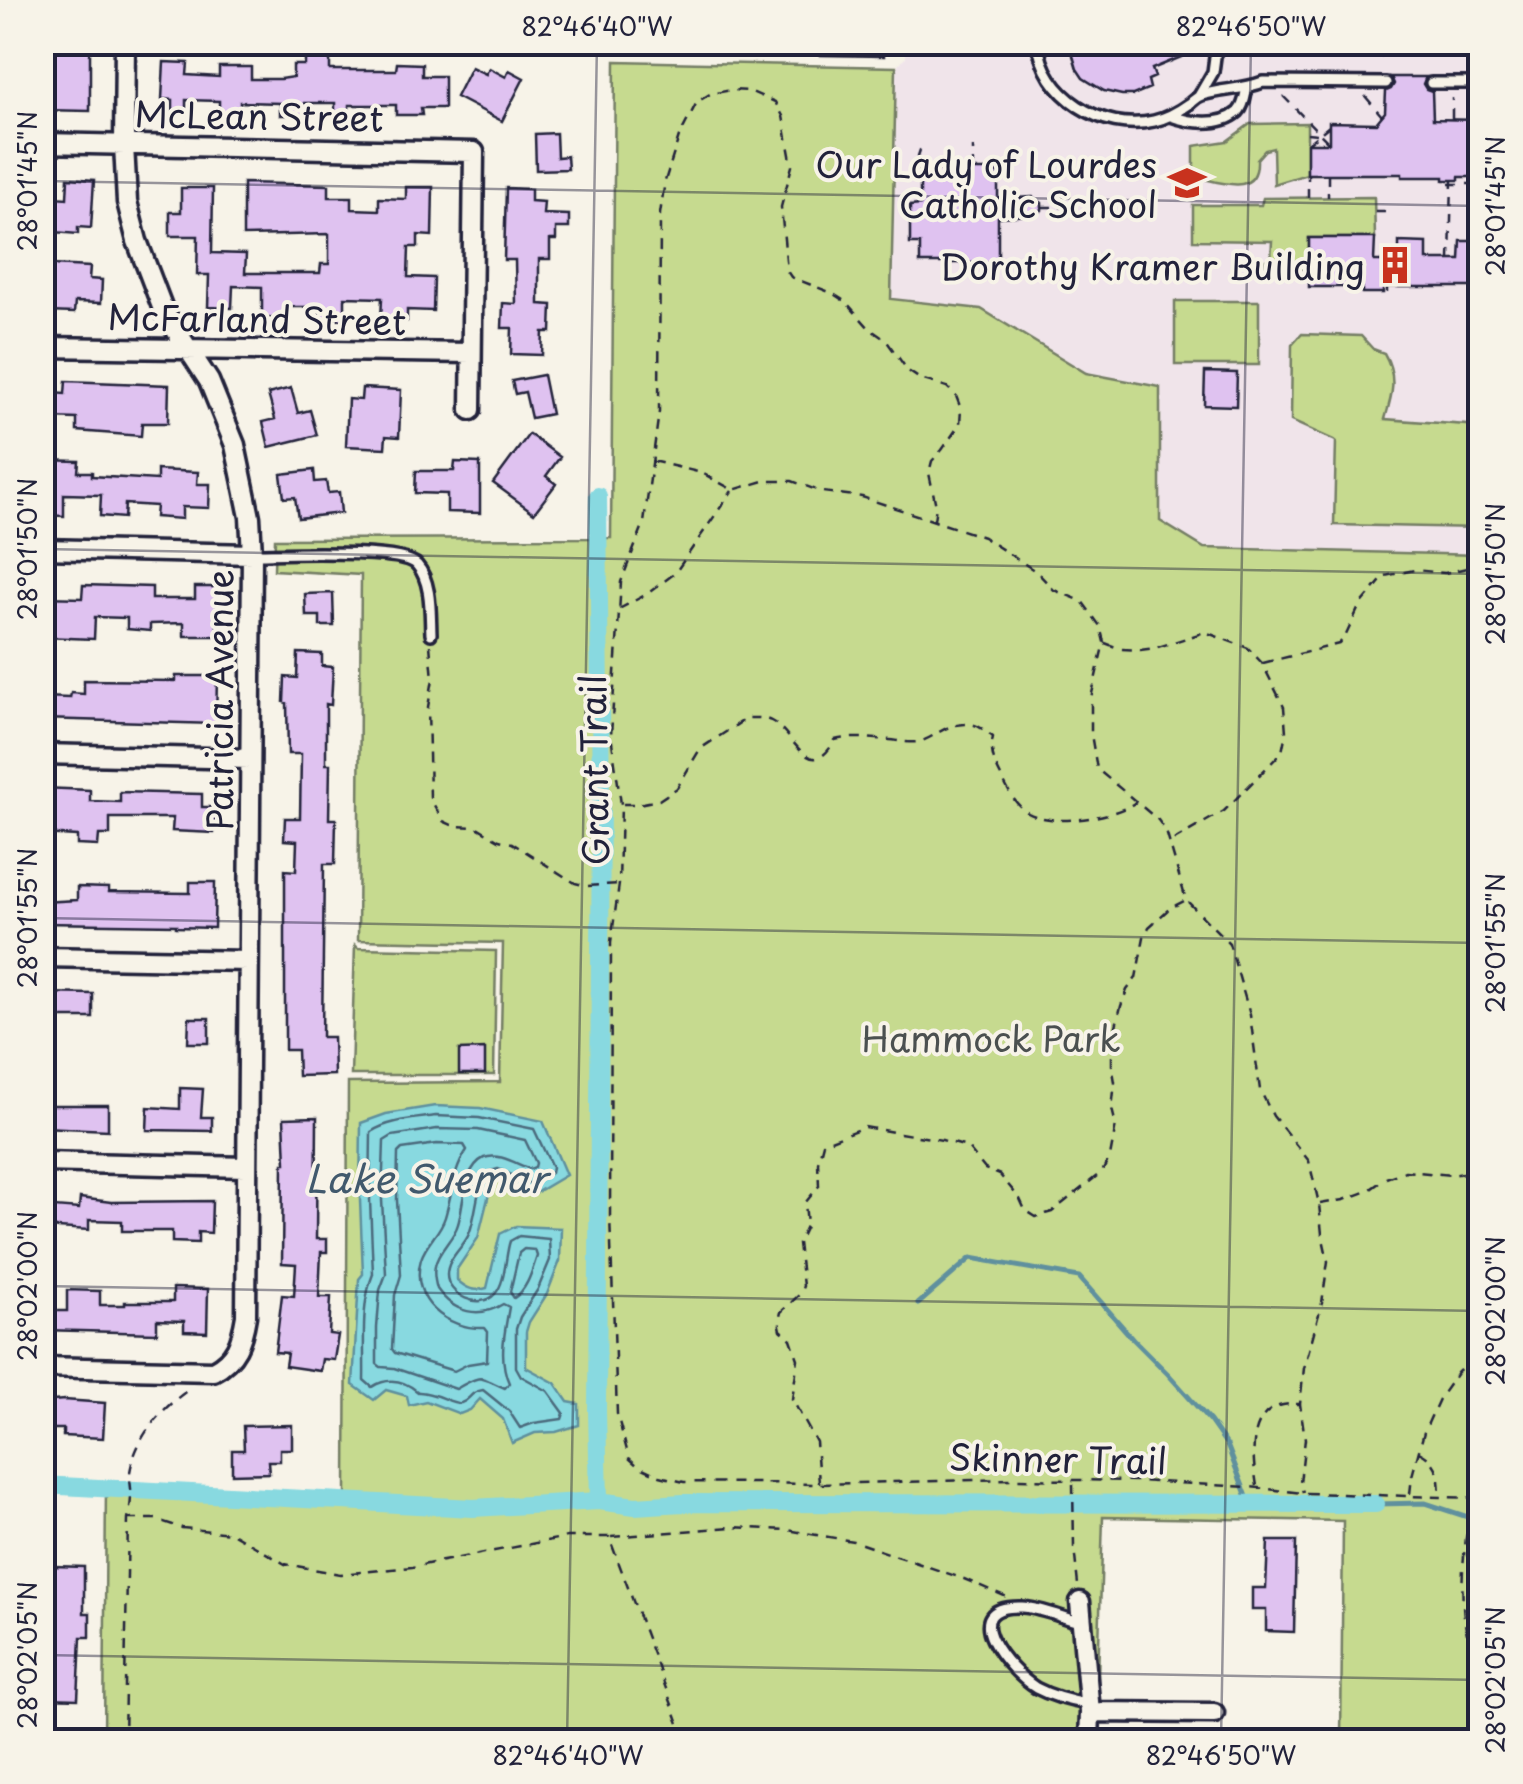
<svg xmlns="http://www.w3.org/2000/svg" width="1523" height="1784" font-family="'Playpen Sans',sans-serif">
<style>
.built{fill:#f0e4ea}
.green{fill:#c6da8f;stroke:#747e65;stroke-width:2.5}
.water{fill:#88d9e0;stroke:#5f909e;stroke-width:2.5}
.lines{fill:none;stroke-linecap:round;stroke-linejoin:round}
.shore{stroke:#4b6b7d;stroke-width:2.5}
.stream{stroke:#5f909e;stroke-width:5}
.canal{stroke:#88d9e0;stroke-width:18}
.building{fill:#dfc2f0;stroke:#22223b;stroke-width:2.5}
.lane-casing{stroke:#22223b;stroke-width:16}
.street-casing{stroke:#22223b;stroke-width:25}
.path{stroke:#22223b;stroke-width:2.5;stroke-dasharray:10 8;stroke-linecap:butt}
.lane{stroke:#f7f3e8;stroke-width:9}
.street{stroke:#f7f3e8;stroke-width:18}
.ticks{fill:none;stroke:#22223b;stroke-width:2.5;stroke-opacity:0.45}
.labels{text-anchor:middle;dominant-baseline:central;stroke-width:8;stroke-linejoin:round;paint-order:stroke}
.street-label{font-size:35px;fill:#22223b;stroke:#f7f3e8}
.poi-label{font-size:35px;fill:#22223b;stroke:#f7f3e8;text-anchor:end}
.park-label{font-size:35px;fill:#4b5050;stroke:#f7f3e8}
.water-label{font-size:38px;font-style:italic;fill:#41596d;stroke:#f7f3e8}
.neatline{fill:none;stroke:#22223b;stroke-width:4}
.ticks-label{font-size:25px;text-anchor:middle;fill:#22223b}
</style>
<rect width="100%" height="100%" fill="#f7f3e8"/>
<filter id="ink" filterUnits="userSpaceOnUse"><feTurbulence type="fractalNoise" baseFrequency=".01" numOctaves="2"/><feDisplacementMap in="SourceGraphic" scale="20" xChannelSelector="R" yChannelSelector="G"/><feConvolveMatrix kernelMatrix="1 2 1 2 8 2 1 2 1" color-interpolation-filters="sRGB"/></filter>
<g filter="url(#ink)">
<path class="built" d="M906,43H1480V555L1204,548L1160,521V387L1086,373L981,309L890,299L896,67L906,57Z"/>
<path class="green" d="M615,61L896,67L891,299L981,309L1086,373L1160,387V521L1204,548L1480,555V1741H1341L1343,1521L1103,1517L1096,1741L104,1742L106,1485L346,1495L348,1083L500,1082L503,943L358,940L361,575L274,570L275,539L611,538Z
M1307,123V174L1274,184L1273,148L1265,150L1257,159C1259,200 1216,180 1194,177V146L1227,141L1250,124Z
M1374,197L1375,238H1309V269L1266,268L1265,260L1271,259L1272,241L1193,240V205H1261L1263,198Z
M1175,301H1259V365H1175Z
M1302,334L1361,336L1373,349L1384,353C1398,377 1392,396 1385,419L1480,426V528L1334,525L1336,441L1291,421L1292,345Z
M355,945L358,948L496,951L494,1075H351Z"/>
<path class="water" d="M435,1106L480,1108L543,1121L566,1175L532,1195L493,1178L478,1238L457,1269V1280C467,1289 474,1292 487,1288L500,1234L516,1226L561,1228L560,1261L547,1294L529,1322L526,1332V1367L555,1383L568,1402L579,1404V1425L556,1432L535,1433L512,1443L503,1419L480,1399L470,1410L460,1414L426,1401L409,1405L407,1396L386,1390L374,1400L353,1385L359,1279L363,1274L360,1200L361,1123L386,1114Z"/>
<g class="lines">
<path class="shore" d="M436,1116L479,1118L534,1129L552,1167L551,1173L531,1184L498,1169L485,1173C476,1191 477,1214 469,1234C463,1248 447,1258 447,1275C447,1295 480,1311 495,1294C506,1282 505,1256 510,1241L519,1236L549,1239L550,1260L538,1289L520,1317L516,1329V1367L521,1376L548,1391L564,1413L562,1419L534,1423L520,1428L509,1411L483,1390C469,1392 471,1400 461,1403C453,1405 433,1391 418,1392C404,1380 388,1377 372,1387L364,1380C365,1346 360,1306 373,1274L370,1200L371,1132C388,1120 415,1119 436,1116Z
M437,1129L478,1130L525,1140L536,1163L535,1167L530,1169C516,1164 499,1152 484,1158C463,1168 464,1205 458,1224C454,1239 438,1250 435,1266C433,1274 435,1282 437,1289C454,1313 479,1319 503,1304L509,1307C505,1331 498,1359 509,1383L505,1388C479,1377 483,1373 456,1389L394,1368L381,1367L377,1364V1328L380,1290L386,1274L382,1200L384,1141L392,1136Z
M437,1144L464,1145L467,1150C453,1171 452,1194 445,1217C440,1233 426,1243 421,1259C409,1300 447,1330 485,1328L488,1332L487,1361L468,1364L454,1371L395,1353L392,1349L395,1295L401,1275L397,1200L398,1153L402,1149Z
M524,1249L535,1250L537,1256C532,1271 527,1290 514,1298L510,1292L519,1253Z"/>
<path class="stream" d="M918,1304L971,1258L1079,1277L1133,1339L1168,1374L1210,1421L1227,1445L1249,1502
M1376,1504L1425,1503L1480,1521"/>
<path class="canal" d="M598,496L601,807L597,1411L599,1501
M42,1485L473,1508L599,1501L635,1506L683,1503L1376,1504"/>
</g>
<path class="building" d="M822,42H884V56L821,55Z
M1076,42H1209L1208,46L1152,69L1155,77L1148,80L1150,88L1133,95H1122L1104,91L1083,78L1077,69L1072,52L1079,49Z
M52,50H90V111L42,110V62H52Z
M305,52H330V70H396L397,63L422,64V76H444V108H421L422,115H396V105H349V117H335V103H305V115H280V103L240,102V114H219V101L186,100V113L173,112V100L162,99L164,62L188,63L187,75L219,77V67H251V79H280L293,77V65H305Z
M471,67L486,74L489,68L506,77L509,70L524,78L502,121L456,97Z
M1391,77H1426L1423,84L1426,89L1432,91L1433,119L1480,120V177H1459V180H1444V177H1402V174H1307V143H1329V122L1376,123L1385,112L1386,91L1391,89L1394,84Z
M556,133L557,157L567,156L568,169L536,170L535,134Z
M920,170H998V199L1033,197L1042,203V210L1034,215L998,217V263H920V244H910V206L920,205Z
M68,178L94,180L91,228L78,227V234L42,231V196L67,198Z
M243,183L329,185V197H352V209L379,210V198L406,199V187H433L432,236L418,235V247H409L408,277L434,278L433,311L407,310V321L381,320L382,298L345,297V320L320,319V307H287V319L262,318V287L233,286L232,308L208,307L209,275H197L198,236H170V212H181V188H213L212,253L246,254L245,273H320L321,264H329V234L243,236Z
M506,188L531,189V201L544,202L543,214L569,215V228H556V240H550V259H539V304L552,305L551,332H543L542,355L511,354L512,328H502L503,303L516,304L515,260H504Z
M1309,238H1375L1374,261H1399V242L1427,243V260H1460L1461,241H1480V287H1383V293H1362V287H1309Z
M51,265L90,267L89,279L102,280L101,303L75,302L74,313L48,312Z
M1205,372L1237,373L1236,406L1204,405Z
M543,375L551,414L531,418L525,392L515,394L512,381Z
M66,381L169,385L168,423H142L141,436L77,431V419L52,418L53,393L65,394Z
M291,388L298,413L310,410L317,435L269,447L263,422L275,419L268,394Z
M362,388L401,390L399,437L386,436L385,448L346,446L348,399L361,400Z
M529,434L560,457L546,476L556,484L534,513L493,483Z
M42,460L79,461L78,472H92V476L157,480V470L198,472L197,484H210L209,508L182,507V519L155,517L156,506L125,504L124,518L100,516L101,495L64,494V516L42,515Z
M455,462L480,463V513L447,512V494L415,493L416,471H454Z
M314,470L315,482L326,481L328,493L339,492L341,513L298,518L295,497L284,498L281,474Z
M83,585L152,587V599H195V587H217V636H184V623L150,624V631L127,629V618L95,617L94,639L42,637L43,597L82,598Z
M333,593L334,626H320V616H306L305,594Z
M298,653L322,654V666L333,667L331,705L326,704V764H330L329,819H336L335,864H324L322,1037H333L334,1075L298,1076L297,1050H285V870L296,871L297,841L284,840L285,818H300L301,754H288L287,703L284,702L285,677L297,678Z
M176,676H217L216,724L42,719V697L70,698L71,693L84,694V680L176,681Z
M42,788L90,790V801L120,802V792L202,794V807H216L214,833L172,831L173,818H110V835H99L98,846L77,845V836L42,834Z
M190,882H215L214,928L176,927V925L42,923V902L77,900V887L109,888V892L190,893Z
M42,993L93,994V1018H57V1026L42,1025Z
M189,1018H209V1043H188Z
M485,1049V1074H459V1050Z
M180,1088L203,1089L201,1117H212V1131L147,1130L148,1107L180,1109Z
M42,1105H108V1130L42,1127Z
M317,1117L316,1239H327V1252H321L319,1297H331L329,1334L338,1335L334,1360L322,1359L320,1371L285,1366L287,1353L275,1352L282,1295L294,1296L296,1264L282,1263L283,1163H286L284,1118Z
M80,1198L111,1202L212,1201L211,1233L198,1232V1243L172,1242V1231H122V1221L89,1220V1230L42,1227V1206L79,1209Z
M173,1288L208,1289L207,1332L184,1331V1321L157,1320V1333L42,1330V1311H67V1290L100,1291V1305H125V1302H173Z
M64,1400L105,1403L103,1438L63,1436V1429H42V1402Z
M292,1425V1449H280V1461H268L269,1473L232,1474V1450H244L243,1426Z
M1268,1541H1296L1294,1632L1266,1631V1610H1252V1588H1266Z
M53,1566L84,1567V1613H90V1637H81L78,1699L45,1698L42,1625H52Z"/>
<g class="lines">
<g class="lane-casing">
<path id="lane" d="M1038,42C1042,96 1103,133 1154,121C1167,118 1178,112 1189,104C1194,100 1196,97 1202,95C1221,89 1243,90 1263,82L1386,83
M1431,83H1480
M1199,96L1213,72L1217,42
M1171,116C1190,123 1221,127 1238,112C1244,106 1245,96 1247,88
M252,554C279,554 402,548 417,565C432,582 430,613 431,634
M1082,1623C1063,1618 1041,1608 1022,1607C952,1605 1009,1671 1036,1688C1053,1697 1070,1701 1088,1704"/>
</g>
<g class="street-casing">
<path id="street" d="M42,143L474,152L471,410
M42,347L471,353
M42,549L252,554
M42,754L250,759
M42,957L248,961
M42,1162L246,1167
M42,1367L213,1371C236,1359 242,1341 246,1316L252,554L250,517L235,445L209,381L164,312L137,241L127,202L124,145L125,42
M1080,1602L1090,1712L1089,1742
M1090,1712L1214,1713"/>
</g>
<path class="path" d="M1380,58V42
M1283,96L1329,143
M1365,96L1382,116
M1452,119V98
M1307,133L1318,134
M1308,143L1329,126
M917,159L920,150L927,146
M973,170V147
M1328,174V197
M1449,184H1480
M1308,198V174
M1042,207H1070
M1375,212H1390
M1450,260L1452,180
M1387,293V269
M652,461L702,473L733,490L764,481H792L822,492L862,497L983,537L1037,572L1054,590L1082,601L1100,626L1104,642L1091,698V734L1097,769L1158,820L1166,831L1186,900L1229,943L1250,1015L1260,1090L1273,1116L1309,1161L1319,1204L1322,1234L1328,1261L1322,1303L1304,1368L1300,1404L1305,1439L1300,1483L1303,1492
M934,520L936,506L929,473L932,461L942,450L960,424L961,409L956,396L947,387L920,379L908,371L886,340L870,329L846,302L832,293L791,277L787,271L781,207L792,166L783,116L775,102L749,91L732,90L710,94L697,102L679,137L665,181L660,214L659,412L644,523L621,582L611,735L621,804L619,884L611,942L610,1215L617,1414L629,1458L638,1466L660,1476L684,1482L819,1484L1013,1479L1138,1481L1250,1487L1303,1493L1480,1498
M619,609L647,594L675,573L732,491
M1105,643L1121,649L1140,650L1155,648L1205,632L1248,648L1262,663L1284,707L1286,732L1282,752L1224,811L1169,843
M430,645L433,679L428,707L430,798L443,821L454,826L477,827L499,840L512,843L575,883L587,886L618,884
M1263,663L1339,644L1346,635L1359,607L1385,576L1415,570L1445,573L1480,565
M623,804H638L659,800L677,788L700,749L747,718C755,718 763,717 771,721C794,732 809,786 835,740C853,736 872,739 890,740C901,741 911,744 922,741C938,735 944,725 965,724C977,723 984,730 993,737C989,754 996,767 1004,782C1010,794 1016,805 1028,813C1054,827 1113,818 1136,802
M1320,1204L1344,1200L1368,1191L1386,1178L1405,1171L1452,1175L1480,1170
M1419,1452C1439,1463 1439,1474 1440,1495
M819,1483L816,1442L792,1399L798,1359L791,1339L781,1330L779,1321L781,1312L800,1294L803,1286L798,1243L807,1224L805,1203L819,1186L818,1162L823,1143L864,1127L942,1140L967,1147L985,1169L1000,1175L1020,1199L1025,1210L1036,1217L1052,1212L1102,1172L1110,1157L1116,1125L1112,1109L1115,1082L1112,1065V1042L1121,1006L1127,990L1136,978L1144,937L1149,927L1170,908L1186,900
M1073,1484L1074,1547L1078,1585
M1257,1486C1251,1450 1247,1401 1299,1404
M1410,1494L1412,1476L1424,1432L1439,1399L1457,1373L1474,1356L1479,1343L1480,1315
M1473,1499C1471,1515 1466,1531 1465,1547C1461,1579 1459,1637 1480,1664
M128,1519H155L182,1528L232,1533L285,1564L340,1574L412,1567L567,1537H609L686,1742
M611,1537L731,1527L787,1530L853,1541L964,1579L1007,1597
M1480,1690L1477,1692L1474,1702L1480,1716
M42,1727L125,1729
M124,1742L128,1519C129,1512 131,1504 131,1496C132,1488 129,1480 130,1472C136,1437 160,1410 188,1390"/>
<use href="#lane" class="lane"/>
<use href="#street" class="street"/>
</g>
</g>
<path class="ticks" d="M42,181L1480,206M42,549L1480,574M42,918L1480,943M42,1286L1480,1311M42,1655L1480,1680M567,1742L597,42M1221,1742L1251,42"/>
<defs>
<g id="school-bare" transform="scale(3)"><path d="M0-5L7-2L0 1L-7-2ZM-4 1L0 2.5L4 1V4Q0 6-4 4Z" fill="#c8321e" stroke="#f7f3e8" stroke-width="2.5" paint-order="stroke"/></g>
<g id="building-bare" transform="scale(3)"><path d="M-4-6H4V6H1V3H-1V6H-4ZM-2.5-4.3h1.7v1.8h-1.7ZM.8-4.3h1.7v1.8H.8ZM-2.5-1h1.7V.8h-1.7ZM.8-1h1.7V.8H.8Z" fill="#c8321e" stroke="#f7f3e8" stroke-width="2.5" paint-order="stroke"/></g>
</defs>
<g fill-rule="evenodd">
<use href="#school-bare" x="1187" y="183"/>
<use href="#building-bare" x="1395" y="265"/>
</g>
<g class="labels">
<g class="street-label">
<text transform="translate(259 115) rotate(1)">McLean Street</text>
<text transform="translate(257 318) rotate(1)">McFarland Street</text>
<text transform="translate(218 700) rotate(-90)">Patricia Avenue</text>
<text transform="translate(593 770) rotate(-91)">Grant Trail</text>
<text transform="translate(1058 1458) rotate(1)">Skinner Trail</text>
</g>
<g class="poi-label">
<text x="1157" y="163">Our Lady of Lourdes<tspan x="1157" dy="40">Catholic School</tspan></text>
<text x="1365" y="265">Dorothy Kramer Building</text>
</g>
<g class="park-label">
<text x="991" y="1037">Hammock Park</text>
</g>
<g class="water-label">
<text x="426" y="1177">Lake Suemar</text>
</g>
</g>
<rect width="1523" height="1784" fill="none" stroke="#f7f3e8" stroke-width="110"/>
<rect x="55" y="55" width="1413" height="1674" class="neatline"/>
<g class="ticks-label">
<text x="597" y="36">82°46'40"W</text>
<text x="1251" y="36">82°46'50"W</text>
<text transform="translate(28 181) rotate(-90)" y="9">28°01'45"N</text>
<text transform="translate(1496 206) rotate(-90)" y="9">28°01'45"N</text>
<text transform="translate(28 549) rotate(-90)" y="9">28°01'50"N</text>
<text transform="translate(1496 574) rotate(-90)" y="9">28°01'50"N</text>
<text transform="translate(28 918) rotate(-90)" y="9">28°01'55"N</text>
<text transform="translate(1496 943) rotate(-90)" y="9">28°01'55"N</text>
<text transform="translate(28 1286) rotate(-90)" y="9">28°02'00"N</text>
<text transform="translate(1496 1311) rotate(-90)" y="9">28°02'00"N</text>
<text transform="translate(28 1655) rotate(-90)" y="9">28°02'05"N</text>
<text transform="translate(1496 1680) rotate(-90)" y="9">28°02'05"N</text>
<text x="568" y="1765">82°46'40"W</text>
<text x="1221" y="1765">82°46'50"W</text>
</g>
</svg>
